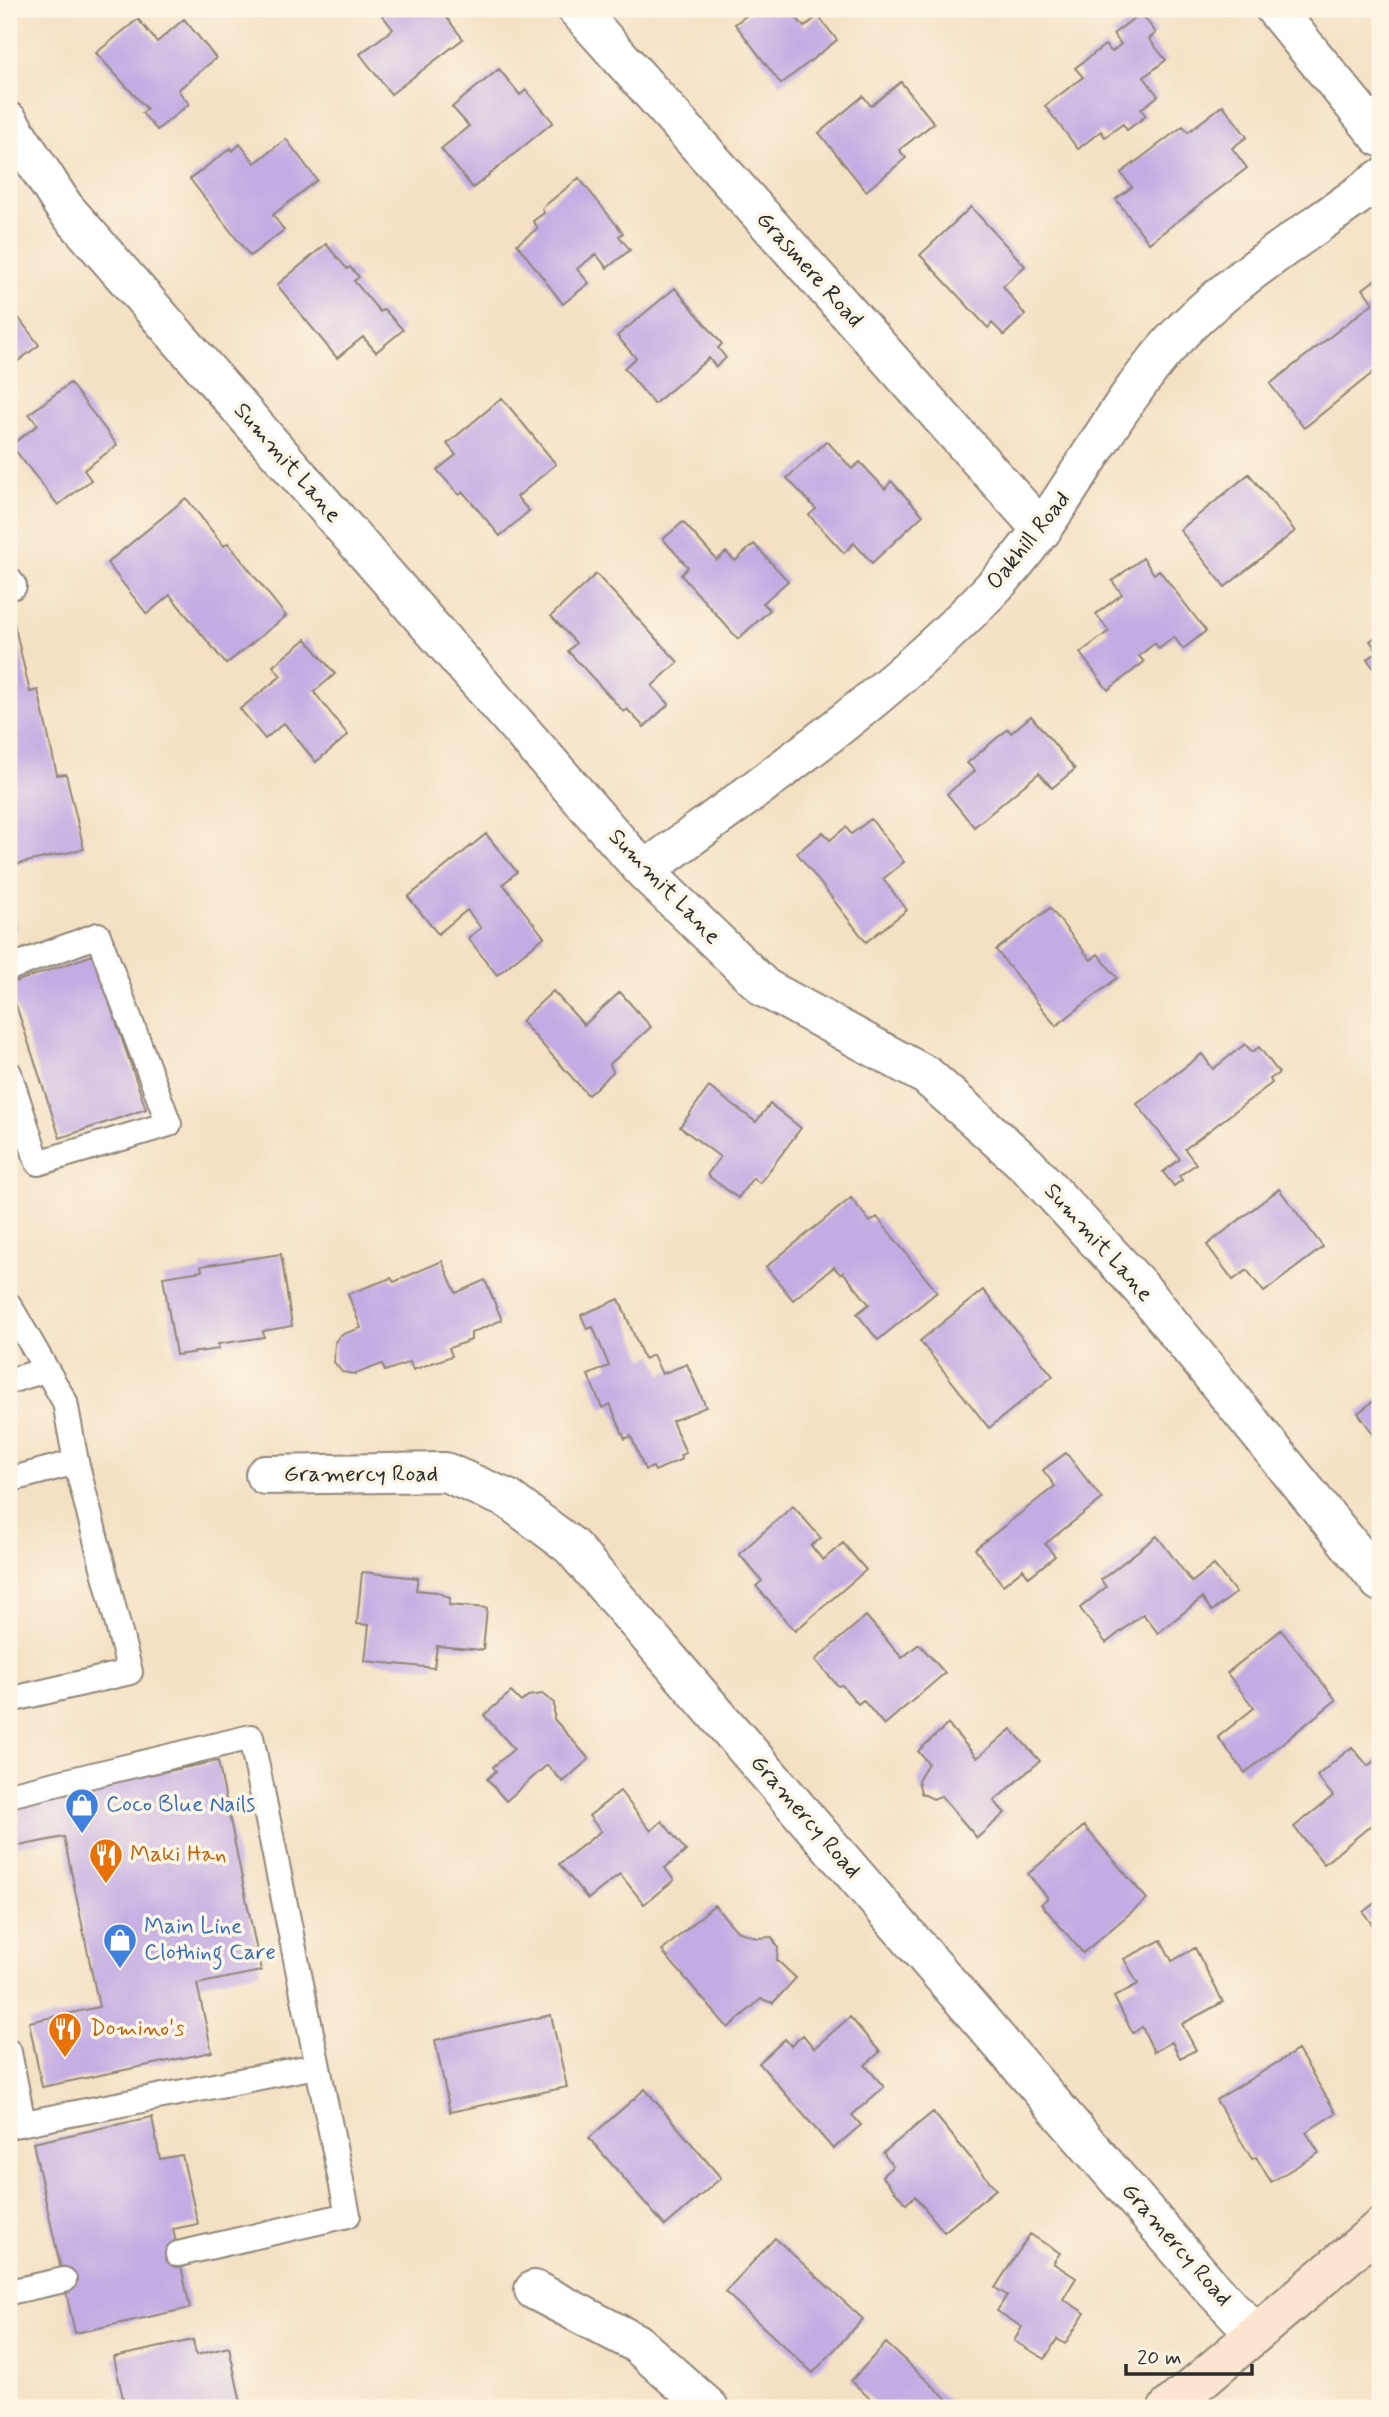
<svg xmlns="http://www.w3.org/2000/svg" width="1389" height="2417" font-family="Mynerve,sans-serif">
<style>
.building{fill:#c3ace3}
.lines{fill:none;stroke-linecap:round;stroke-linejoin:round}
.lane-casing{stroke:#908678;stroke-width:28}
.street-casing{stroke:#908678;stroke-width:42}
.secondary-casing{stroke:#908678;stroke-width:42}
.lane{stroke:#fff;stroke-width:24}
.street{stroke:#fff;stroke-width:38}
.secondary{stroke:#fce5d0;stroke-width:38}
.labels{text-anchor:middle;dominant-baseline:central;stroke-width:7;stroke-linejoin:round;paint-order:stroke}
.street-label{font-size:23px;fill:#2b2b2b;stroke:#fcf5e5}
.shop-label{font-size:23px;fill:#366cbe;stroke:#fcf5e5;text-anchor:start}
.food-label{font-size:23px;fill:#c56008;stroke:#fcf5e5;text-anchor:start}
</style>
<rect width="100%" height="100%" fill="#fcf5e5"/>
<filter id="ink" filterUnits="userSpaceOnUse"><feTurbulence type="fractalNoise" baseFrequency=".0143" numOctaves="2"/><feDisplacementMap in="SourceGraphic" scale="14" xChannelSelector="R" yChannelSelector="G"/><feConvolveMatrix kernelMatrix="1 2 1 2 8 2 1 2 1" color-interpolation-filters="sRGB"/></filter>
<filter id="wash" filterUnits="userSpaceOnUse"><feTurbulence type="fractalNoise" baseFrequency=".00686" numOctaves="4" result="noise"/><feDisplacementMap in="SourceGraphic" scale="28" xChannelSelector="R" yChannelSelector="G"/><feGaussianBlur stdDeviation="1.57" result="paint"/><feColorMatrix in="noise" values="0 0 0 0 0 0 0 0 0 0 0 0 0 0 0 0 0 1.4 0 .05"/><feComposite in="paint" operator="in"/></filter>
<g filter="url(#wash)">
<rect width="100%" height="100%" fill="#f4e1c4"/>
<g id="blocks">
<path class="building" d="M377,9H440L463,39L391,94L360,54L393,29Z
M755,9H789L804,27L818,16L837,40L781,84L735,24Z
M1141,13L1156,33L1149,39L1166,60L1144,77L1158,96L1141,109L1146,116L1127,130L1123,124L1105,137L1101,131L1078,149L1045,106L1083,77L1075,68L1105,45L1112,52L1121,44L1113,34Z
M138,19L157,42L184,19L216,58L178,90L189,104L157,130L142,113L147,109L96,53Z
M499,69L520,95L526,90L553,122L473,188L441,149L469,126L452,107Z
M901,82L934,123L899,150L906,158L866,191L819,133L863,96L871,106Z
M1223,105L1247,137L1232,148L1247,168L1149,243L1116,199L1132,187L1121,173L1183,126L1188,132Z
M286,139L317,180L273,215L284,230L250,256L190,179L231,148L233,151L240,144L255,163Z
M579,178L623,233L619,236L630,250L607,268L596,254L577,269L589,283L563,304L517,244L538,228L533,221L544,213L542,208Z
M971,207L1025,266L1003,286L1025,315L1004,335L992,323L988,328L920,255Z
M326,244L347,269L350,267L359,277L354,281L380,312L384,309L403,330L376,352L363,337L337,358L277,285Z
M1380,276V367L1304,428L1270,384L1373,303L1363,289Z
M675,288L722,344L718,348L726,358L716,367L709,358L654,404L624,368L636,358L617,336Z
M9,305L39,345L9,368Z
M70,383L117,445L84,470L91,480L58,505L11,445L38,425L29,414Z
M502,398L556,464L517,497L529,511L500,536L463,492L459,495L437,470L456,455L447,444Z
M827,441L852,469L860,462L885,489L891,481L923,515L872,563L854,543L844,553L809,515L816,509L787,478Z
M1249,474L1295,531L1225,587L1180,530Z
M186,498L224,546L228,543L286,616L226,664L170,595L147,614L107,563Z
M683,522L717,560L726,552L735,561L754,544L788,581L763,603L770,610L738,639L681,575L688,567L663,539Z
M1143,558L1154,574L1159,570L1206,631L1183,649L1174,637L1159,649L1155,643L1139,656L1144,662L1108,690L1080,653L1109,631L1096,614L1122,594L1112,581Z
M596,574L678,662L652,686L669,704L644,727L627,709L624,712L568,651L576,643L551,616Z
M13,619L30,692L38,690L57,775L66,774L84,849L9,866V620Z
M1380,634V677L1367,659L1378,652L1370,641Z
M306,639L335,674L314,692L348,735L316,762L284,723L265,739L240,709L281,676L273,666Z
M1031,716L1075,769L1052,788L1039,773L974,827L947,794L975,771L967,763L1008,729L1011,733Z
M1380,778V796L1371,785Z
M871,819L904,862L883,879L907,910L866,942L797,853L823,832L830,840L846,827L851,834Z
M486,834L517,872L503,884L544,937L497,975L468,938L481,928L467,910L438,934L408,897Z
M9,898L17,930L9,931Z
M1050,908L1091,960L1098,954L1117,978L1056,1026L996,950Z
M93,955L146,1109L60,1138L9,984Z
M553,991L584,1025L620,992L651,1027L610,1064L613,1072L588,1095L521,1021Z
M1245,1044L1252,1052L1259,1047L1279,1073L1270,1079L1272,1083L1185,1149L1196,1164L1179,1176L1182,1180L1174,1186L1163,1172L1180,1159L1137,1104L1202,1054L1213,1069Z
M709,1087L756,1122L770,1104L801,1128L760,1183L753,1178L738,1198L707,1175L720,1157L680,1127Z
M1279,1189L1323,1247L1264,1292L1247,1270L1233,1280L1207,1245Z
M851,1198L870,1222L877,1217L937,1292L878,1340L857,1314L869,1304L843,1272L840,1274L834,1267L793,1300L766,1267Z
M281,1254L292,1326L263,1331L264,1337L218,1344L219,1349L176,1355L163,1277L202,1271L201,1266Z
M442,1261L456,1293L485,1280L502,1320L471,1333V1340L449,1348L452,1356L413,1370L410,1362L385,1371L382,1364L355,1374L342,1372L334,1362L335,1342L340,1335L361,1328L348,1294L391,1278L394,1282Z
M983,1290L1053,1376L989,1428L920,1341Z
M619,1299L644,1359L653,1355L662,1374L687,1364L706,1407L672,1421L686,1453L680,1455L682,1459L655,1471L653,1467L645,1470L631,1436L625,1439L610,1404L602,1408L588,1375L609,1366L593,1327L587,1329L581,1315Z
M1380,1396V1436L1377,1439L1358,1413Z
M1066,1453L1102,1499L1045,1544L1055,1556L1029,1577L1023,1569L1003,1585L975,1549L1055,1486L1043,1470Z
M793,1506L821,1538L811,1546L823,1560L843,1543L866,1570L795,1631L756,1586L762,1581L739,1554Z
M1157,1536L1192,1582L1214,1565L1236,1593L1212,1611L1202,1598L1158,1633L1143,1614L1106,1643L1080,1608L1106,1587L1101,1580Z
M362,1572L418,1578L416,1590L437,1592L450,1598L449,1605L487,1608L483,1650L437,1646L434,1668L365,1661L369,1625L357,1624Z
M866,1616L902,1658L919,1644L945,1673L884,1725L863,1700L858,1704L842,1685L838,1686L815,1660Z
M1281,1630L1336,1700L1245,1773L1218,1737L1254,1708L1227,1673Z
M511,1692L521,1702L528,1696L542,1694L554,1703V1719L589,1759L563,1782L547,1765L506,1801L487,1779L496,1771L493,1767L514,1749L484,1715Z
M948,1724L977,1758L1011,1729L1040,1761L994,1801L1005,1813L977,1838L941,1796L933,1799L921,1793L918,1780L928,1763L918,1751Z
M1352,1747L1368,1766L1380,1756V1818L1324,1864L1294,1827L1333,1796L1317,1776Z
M218,1761L261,1971L197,1984L212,2052L42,2087L29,2022L99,2007L64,1837L9,1848V1803Z
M620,1791L651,1831L662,1821L686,1851L665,1868L674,1880L644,1904L620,1874L588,1899L559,1864L601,1831L589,1816Z
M1084,1826L1147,1899L1083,1953L1041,1904L1048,1898L1028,1874Z
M1380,1899V1935L1363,1912Z
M714,1905L737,1931L757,1938L772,1937L778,1948L777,1960L796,1978L773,2003L761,1999L728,2028L662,1951Z
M1161,1940L1172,1961L1195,1948L1223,2002L1182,2024L1196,2050L1180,2058L1172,2042L1154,2052L1142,2027L1133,2033L1114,1997L1138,1984L1124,1959Z
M551,2015L567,2087L450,2112L435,2040Z
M850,2017L880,2052L865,2065L884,2087L852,2115L861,2125L833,2149L759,2063L785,2039L791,2046L803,2035L814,2048Z
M1298,2050L1336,2113L1306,2132L1319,2153L1271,2182L1256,2157L1252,2159L1216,2100Z
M645,2089L721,2178L665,2226L589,2138Z
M933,2112L996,2189L944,2232L915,2196L906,2204L882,2176L893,2166L883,2153Z
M152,2117L160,2159L182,2155L198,2224L173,2229L190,2308L75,2333L33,2143Z
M1030,2234L1060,2253L1053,2263L1076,2278L1063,2299L1085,2313L1065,2344L1057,2339L1045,2359L1014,2341L1022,2327L997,2311L1007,2295L995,2288Z
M775,2238L863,2319L813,2373L725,2292Z
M193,2340L196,2355L229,2347L242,2408H125L114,2357Z
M886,2343L957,2408H880L851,2381Z"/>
</g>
</g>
<g filter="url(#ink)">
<use href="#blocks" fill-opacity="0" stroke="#908678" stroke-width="2"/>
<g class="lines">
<g class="lane-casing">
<path id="lane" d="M9,579L14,586
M9,968L98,935L169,1124L38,1163L9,1073
M9,1305L65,1402L76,1462L130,1672L9,1700
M9,1381L46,1370
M9,1480L76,1462
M9,1795L251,1737L348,2215L178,2254
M9,2052L23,2123
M9,2126L316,2066
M9,2292L64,2280"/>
</g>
<g class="street-casing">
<path id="street" d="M577,9L1042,530
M1275,9L1380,137
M9,122L64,207L644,871L765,988L927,1076L1027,1165L1141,1288L1380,1582
M644,871C769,779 897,692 1003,577C1069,504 1108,413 1172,342C1228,280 1313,230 1380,179
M265,1475L445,1472L508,1499L571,1546L1211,2287L1255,2333
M534,2290L636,2343L709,2408"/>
</g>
<g class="secondary-casing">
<path id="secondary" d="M1168,2408L1380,2228"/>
</g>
<use href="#lane" class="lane"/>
<use href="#street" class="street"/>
<use href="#secondary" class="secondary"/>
</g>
</g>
<defs>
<g id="shop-pin" transform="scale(1.75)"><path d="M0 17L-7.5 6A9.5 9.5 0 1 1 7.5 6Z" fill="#3f7fe0" stroke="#fcf5e5"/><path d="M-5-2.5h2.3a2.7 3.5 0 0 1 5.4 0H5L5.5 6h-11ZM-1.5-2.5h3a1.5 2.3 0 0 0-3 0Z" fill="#fff"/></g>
<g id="restaurant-pin" transform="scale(1.75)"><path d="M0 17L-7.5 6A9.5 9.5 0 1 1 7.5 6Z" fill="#e8710a" stroke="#fcf5e5"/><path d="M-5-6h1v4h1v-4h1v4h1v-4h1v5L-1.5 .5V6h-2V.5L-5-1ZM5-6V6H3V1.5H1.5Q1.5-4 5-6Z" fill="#fff"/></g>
</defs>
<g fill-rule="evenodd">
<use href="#shop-pin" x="82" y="1805"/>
<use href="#restaurant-pin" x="106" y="1855"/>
<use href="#shop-pin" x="120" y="1940"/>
<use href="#restaurant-pin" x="65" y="2029"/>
</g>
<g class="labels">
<g class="street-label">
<text transform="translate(809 270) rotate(48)">Grasmere Road</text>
<text transform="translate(287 463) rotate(49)">Summit Lane</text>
<text transform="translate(1029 541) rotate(-51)">Oakhill Road</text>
<text transform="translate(664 887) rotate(46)">Summit Lane</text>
<text transform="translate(1098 1243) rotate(48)">Summit Lane</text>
<text x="361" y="1475">Gramercy Road</text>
<text transform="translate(805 1817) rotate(49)">Gramercy Road</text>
<text transform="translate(1176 2245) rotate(49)">Gramercy Road</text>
</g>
<g class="shop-label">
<text x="106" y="1805">Coco Blue Nails</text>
<text x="144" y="1927">Main Line<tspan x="144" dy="26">Clothing Care</tspan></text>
</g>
<g class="food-label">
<text x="130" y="1855">Maki Han</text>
<text x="90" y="2029">Domino's</text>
</g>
</g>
<rect width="1389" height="2417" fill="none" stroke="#fcf5e5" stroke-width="35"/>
<path d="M1126 2364v10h126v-10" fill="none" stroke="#2b2b2b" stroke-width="3.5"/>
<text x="1137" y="2364" font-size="21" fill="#2b2b2b" stroke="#fcf5e5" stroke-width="5" paint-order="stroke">20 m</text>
</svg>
